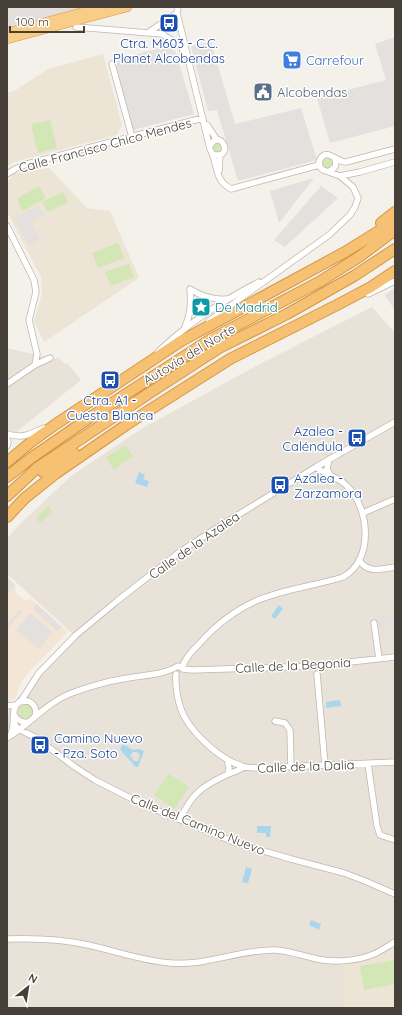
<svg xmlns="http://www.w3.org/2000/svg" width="402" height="1015" font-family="Quicksand,sans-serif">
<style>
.residential{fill:#e8e2d8}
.commercial{fill:#f4e6d6}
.industrial{fill:#e4dfdb}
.education{fill:#ece4d5}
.green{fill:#d3e6b5}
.parking{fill:#e3e0de}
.water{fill:#aad6ed;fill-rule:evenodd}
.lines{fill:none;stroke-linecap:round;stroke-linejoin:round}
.minor-casing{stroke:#bfb7ad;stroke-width:7}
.trunk-casing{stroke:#d59543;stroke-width:10}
.motorway-casing{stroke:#d59543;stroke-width:12}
.minor{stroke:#fff;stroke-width:5.5}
.trunk{stroke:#f8cd88;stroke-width:9}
.motorway{stroke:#f6c173;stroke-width:10}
.labels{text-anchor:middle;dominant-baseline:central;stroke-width:3;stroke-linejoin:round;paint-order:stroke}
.transit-label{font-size:13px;fill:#164399;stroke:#fff}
.shop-label{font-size:13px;fill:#366cbe;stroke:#fff;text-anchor:start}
.service-label{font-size:13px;fill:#4e5e75;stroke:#fff;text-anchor:start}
.street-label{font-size:13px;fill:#474038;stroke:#fff}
.culture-label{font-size:13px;fill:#0d838f;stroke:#fff;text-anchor:start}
</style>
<rect width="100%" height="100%" fill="#f4f0ea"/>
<path class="residential" d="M372,307L395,333V1008H7V714L13,703L74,635L7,574V538L20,524L71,476L143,428L256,366Z
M7,348L46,357L49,356L56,359L58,357L65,364L67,363L81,380L15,433L7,430Z"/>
<path class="commercial" d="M7,577L15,585L16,593L24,600L31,599L68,632L28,673L22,681L16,697L9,702H7Z"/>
<path class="industrial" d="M7,7H104L7,33Z"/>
<path class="education" d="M103,54L122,125L117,135L14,162L7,167V93L16,90L48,69Z
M49,168L87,208L110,211L139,278L44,342L34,322L42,293L41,277L7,212V183L13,174Z
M395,947V1008H344V965L369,959L384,954Z"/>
<path class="green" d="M50,120L57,148L38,153L31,124Z
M212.5 148a4.5 4.5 0 1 1 9 0a4.5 4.5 0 1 1-9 0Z
M322.5 163a5.5 5.5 0 1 1 11 0a5.5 5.5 0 1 1-11 0Z
M39,186L46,198L23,211L17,199Z
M63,192L68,202L48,212L42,202Z
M118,243L124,258L98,268L92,253Z
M129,264L134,277L111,286L105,272Z
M125,445L133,456L114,470L106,458Z
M48,506L53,512L40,523L36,518Z
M19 711a7 7 0 1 1 14 0a7 7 0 1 1-14 0Z
M169,774L189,787L174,809L154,795Z
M395,960V984L364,990L360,966Z"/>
<path class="parking" d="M395,37V126L330,143L317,98L386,80L375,44Z
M211,42L235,124L301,108L317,160L238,181L217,110L208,111L191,46Z
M169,46L176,53L194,114L133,130L116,67L118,59Z
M314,178L279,223L270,191Z
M321,186L338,198L285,247L274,240Z
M38,205L44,215L31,222L40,240L29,246L15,219Z
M395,288V311L385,295Z
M7,577L15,585L8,593L7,592Z
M37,604L62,627L57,631L33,609Z
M19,610L22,612L7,629V624Z
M30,613L53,632L39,649L16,630Z
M395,615V624L377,627L375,617Z"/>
<path class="water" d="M139,472L145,475L143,479L149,481L147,487L135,483Z
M279,605L283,609L275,619L271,616Z
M340,700L341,706L326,708V702Z
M123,744L133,750L139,749L144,751L138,767L134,766C131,759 124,756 120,749ZM133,752H137L140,755L138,761H134L132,759L133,756L131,758L130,756Z
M257,826H271L270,837H266V833H257Z
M246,867L252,869L248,883L242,882Z
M311,920L321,924L319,930L309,925Z"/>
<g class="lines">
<g class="minor-casing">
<path id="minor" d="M178,7L177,13L210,149C219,165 213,179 231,189L319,165
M76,27L162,34L181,46L184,53
M149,32L177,13
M112,64L132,137
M207,125L217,140
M210,146C221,126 235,161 213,154
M219,171L220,155
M329,171C335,169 337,165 335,159
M7,174L15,169L27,164L203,118
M340,176L360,172L395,162
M7,226L34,280L36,292L29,320L37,354L35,365L7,384
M368,294L395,281
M209,321L329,235L350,215L355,207L358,198L353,187L340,176L323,170L320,167L319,162C325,145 336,162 346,162L395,149
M185,327C191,314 191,302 190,289C201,296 212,300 226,299
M158,352C188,323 222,301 259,282
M35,365L50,358
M7,434C24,439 29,434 44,428
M7,439L8,442L7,446
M329,459L327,469L331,476
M363,513L395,499
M359,560C368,574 381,569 395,567
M374,623L379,659
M182,668C185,658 193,650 200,643C215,626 236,610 256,601C283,589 315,586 343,577C374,560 370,509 347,486C339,477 325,475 316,467
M183,669L192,670L314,666L395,657
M176,674C175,687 178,704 184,716C194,735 221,760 242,766C247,768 252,768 258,768L395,762
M317,674L325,765
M21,701L39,673L76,635L117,601L181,551L220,526L316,467L395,422
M7,706L16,705
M14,714C17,721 22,723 29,722
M275,721L285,723L290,730L291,767
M14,723L18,729L35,737L75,767L95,780L142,804L236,843L291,859L344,873L365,881L395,894
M10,736C17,725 9,711 19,702L28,701C35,704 38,711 34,718
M7,738C29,725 47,702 72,693C88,687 105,682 122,679C140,675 162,676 178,666L182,668
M227,759L229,768L228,774
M368,764L377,826L380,835L395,840
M180,819C192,795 199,788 224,776C230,773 238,771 244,767
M7,939C34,938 62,939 88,945C116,951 143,961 171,963C206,966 239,950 273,950C288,950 302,956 317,959C335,963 357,961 374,954C381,951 388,946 395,942"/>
</g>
<g class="trunk-casing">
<path id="trunk" d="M7,33L102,7
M7,39L127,7"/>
</g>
<g class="motorway-casing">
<path id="motorway" d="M381,223L395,212
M7,462L31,442L56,424L181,341L345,252L395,221
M43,472L74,453
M7,477L31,458L89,418L211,339L319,282L359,257L395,230
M7,496L37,468L157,388L219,348L287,314L354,276L395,249
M7,517L25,498L55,474L126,425L230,359L339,304L371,287L395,271"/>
</g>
<use href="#minor" class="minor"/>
<use href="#trunk" class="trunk"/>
<use href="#motorway" class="motorway"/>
</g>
<defs>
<g id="bus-square" transform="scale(1)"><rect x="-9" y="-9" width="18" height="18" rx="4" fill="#1a4fb4" stroke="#fff"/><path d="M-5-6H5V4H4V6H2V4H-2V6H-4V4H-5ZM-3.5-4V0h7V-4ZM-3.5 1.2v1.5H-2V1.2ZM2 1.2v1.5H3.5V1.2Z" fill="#fff"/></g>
<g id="supermarket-square" transform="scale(1)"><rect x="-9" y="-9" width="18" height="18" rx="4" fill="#3f7fe0" stroke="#fff"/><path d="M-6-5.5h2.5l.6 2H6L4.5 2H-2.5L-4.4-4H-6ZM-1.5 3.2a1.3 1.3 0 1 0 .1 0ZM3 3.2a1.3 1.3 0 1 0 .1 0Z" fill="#fff"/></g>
<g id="civic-square" transform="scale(1)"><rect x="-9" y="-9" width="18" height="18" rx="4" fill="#5c6f8a" stroke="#fff"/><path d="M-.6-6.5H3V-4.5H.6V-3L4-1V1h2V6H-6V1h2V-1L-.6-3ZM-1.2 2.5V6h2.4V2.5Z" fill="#fff"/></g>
<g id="sight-square" transform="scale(1)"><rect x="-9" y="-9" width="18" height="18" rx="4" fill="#0f9aa8" stroke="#fff"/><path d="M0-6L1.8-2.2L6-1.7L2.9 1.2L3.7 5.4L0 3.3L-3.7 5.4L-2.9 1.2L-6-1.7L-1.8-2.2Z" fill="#fff"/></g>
</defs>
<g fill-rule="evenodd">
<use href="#bus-square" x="169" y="23"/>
<use href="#supermarket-square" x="292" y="60"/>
<use href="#civic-square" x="263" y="92"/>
<use href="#sight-square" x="201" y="307"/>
<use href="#bus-square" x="110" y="380"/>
<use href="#bus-square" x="357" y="438"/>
<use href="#bus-square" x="280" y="485"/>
<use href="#bus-square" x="40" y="745"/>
</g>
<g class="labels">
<g class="transit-label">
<text x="169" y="43">Ctra. M603 - C.C.<tspan x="169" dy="15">Planet Alcobendas</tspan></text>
<text x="110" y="400">Ctra. A1 -<tspan x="110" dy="15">Cuesta Blanca</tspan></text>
<text x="343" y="431" text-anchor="end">Azalea -<tspan x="343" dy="15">Caléndula</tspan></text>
<text x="294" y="478" text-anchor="start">Azalea -<tspan x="294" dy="15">Zarzamora</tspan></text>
<text x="54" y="738" text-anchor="start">Camino Nuevo<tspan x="54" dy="15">- Pza. Soto</tspan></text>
</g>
<g class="shop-label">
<text x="306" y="60">Carrefour</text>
</g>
<g class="service-label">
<text x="277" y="92">Alcobendas</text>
</g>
<g class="street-label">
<text transform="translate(105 145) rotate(-15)">Calle Francisco Chico Mendes</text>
<text transform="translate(189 354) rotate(-31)">Autovía del Norte</text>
<text transform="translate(194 545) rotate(-35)">Calle de la Azalea</text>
<text transform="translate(293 665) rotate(-3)">Calle de la Begonia</text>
<text transform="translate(306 766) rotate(-2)">Calle de la Dalia</text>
<text transform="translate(198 824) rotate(22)">Calle del Camino Nuevo</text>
</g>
<g class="culture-label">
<text x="215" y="307">De Madrid</text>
</g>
</g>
<rect width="402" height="1015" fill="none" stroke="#474038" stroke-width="16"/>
<g transform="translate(28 987) rotate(30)" stroke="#ffffff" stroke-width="3" paint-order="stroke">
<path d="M0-3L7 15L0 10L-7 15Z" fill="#474038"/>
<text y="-6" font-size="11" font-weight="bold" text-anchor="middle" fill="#474038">N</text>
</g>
<path d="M10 26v6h74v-6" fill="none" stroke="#474038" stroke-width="2"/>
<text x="16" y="26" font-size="12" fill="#474038" stroke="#ffffff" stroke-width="3" paint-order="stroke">100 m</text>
</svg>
